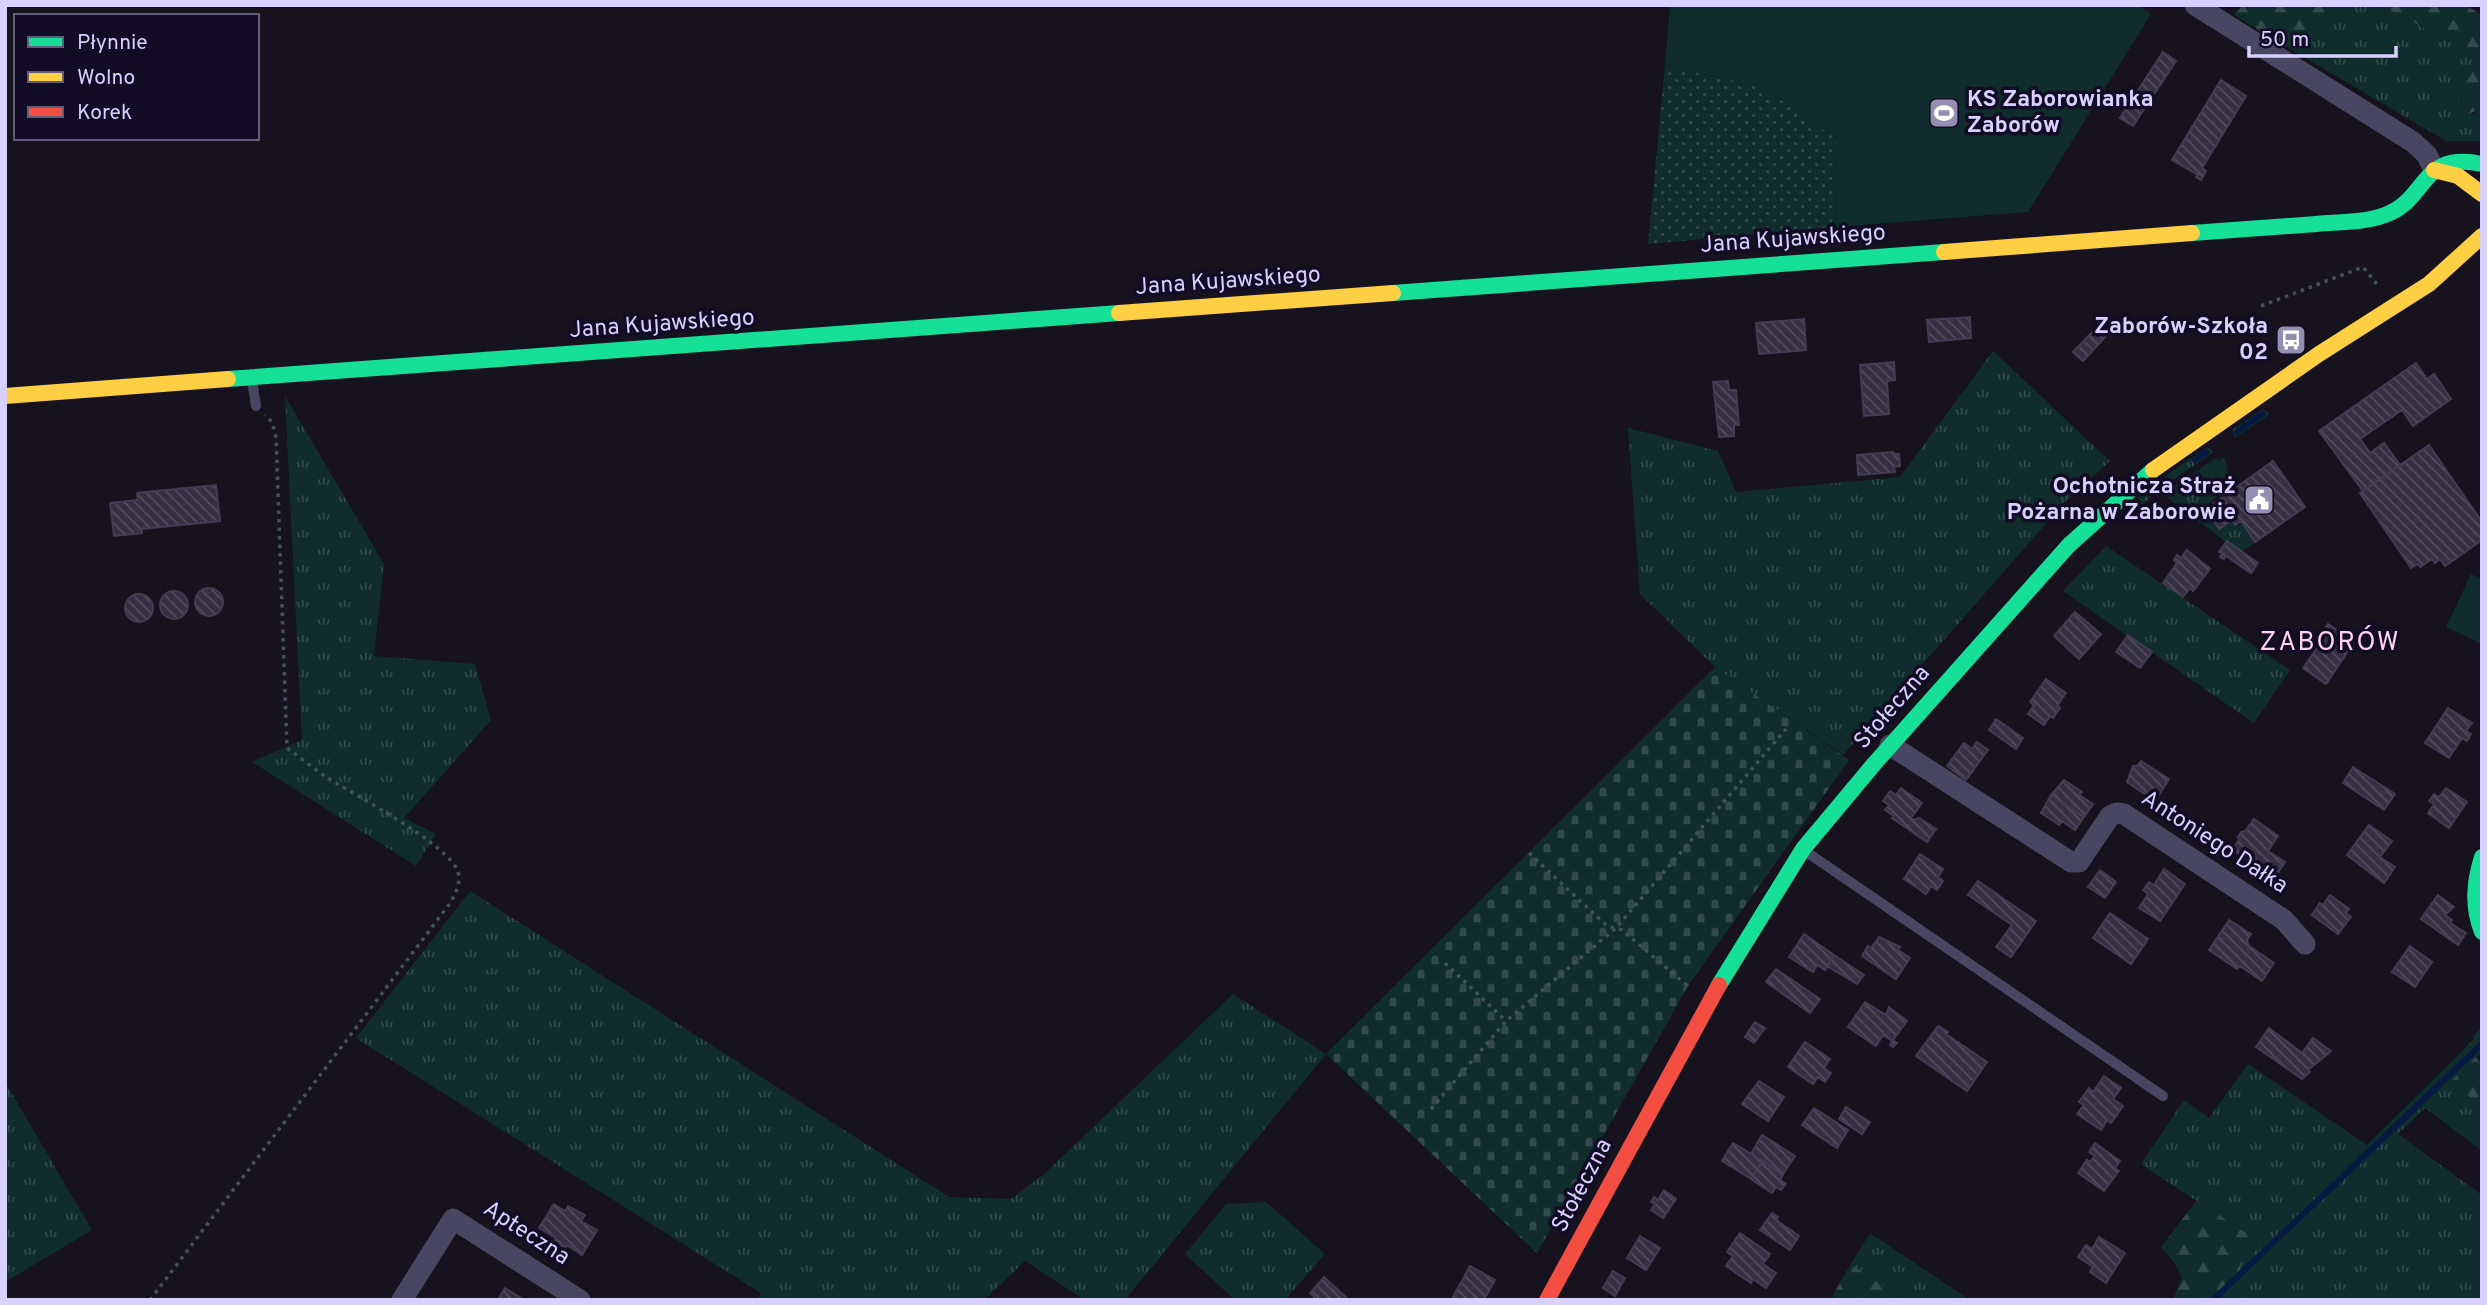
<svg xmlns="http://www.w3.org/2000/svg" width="2487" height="1305" font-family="Overpass,sans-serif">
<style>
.grass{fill:url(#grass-tufts)}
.forest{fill:url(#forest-firs)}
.cemetery{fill:url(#cemetery-stones)}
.park{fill:url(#park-dots)}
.pitch{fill:#102c2d}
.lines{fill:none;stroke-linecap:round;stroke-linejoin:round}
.stream{stroke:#071a42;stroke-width:6}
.building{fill:url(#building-back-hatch);stroke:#423c54;stroke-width:2}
.path{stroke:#435060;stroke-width:3.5;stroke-dasharray:3.5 5;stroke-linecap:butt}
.lane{stroke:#484661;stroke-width:10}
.street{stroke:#484661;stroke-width:21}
.fast{stroke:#16e098;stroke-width:16}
.slow{stroke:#ffcf43;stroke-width:16}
.jam{stroke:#f24e42;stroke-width:16}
.labels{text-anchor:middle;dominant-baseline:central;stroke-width:7;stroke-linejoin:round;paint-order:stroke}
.poi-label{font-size:23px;font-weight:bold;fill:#d8d1ff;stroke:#120d25;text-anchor:end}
.street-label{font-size:23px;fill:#d8d1ff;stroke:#120d25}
.quarter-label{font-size:26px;letter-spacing:2px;fill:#ffd3ee;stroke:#120d25}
</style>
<defs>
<pattern id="grass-tufts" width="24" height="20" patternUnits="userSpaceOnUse" patternTransform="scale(1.75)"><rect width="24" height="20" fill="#102c2d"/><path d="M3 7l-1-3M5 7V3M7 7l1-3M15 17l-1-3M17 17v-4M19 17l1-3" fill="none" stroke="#324a4c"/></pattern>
<pattern id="forest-firs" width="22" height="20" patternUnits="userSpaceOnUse" patternTransform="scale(1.75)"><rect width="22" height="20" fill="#102c2d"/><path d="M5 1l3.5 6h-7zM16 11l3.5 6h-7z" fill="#324a4c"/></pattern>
<pattern id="cemetery-stones" width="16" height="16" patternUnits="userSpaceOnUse" patternTransform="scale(1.75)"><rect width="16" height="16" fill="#102c2d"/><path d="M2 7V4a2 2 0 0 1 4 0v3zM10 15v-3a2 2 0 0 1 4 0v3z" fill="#324a4c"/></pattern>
<pattern id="park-dots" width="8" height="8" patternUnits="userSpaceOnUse" patternTransform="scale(1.75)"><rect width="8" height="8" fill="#102c2d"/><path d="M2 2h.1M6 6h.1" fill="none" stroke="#324a4c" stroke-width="1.8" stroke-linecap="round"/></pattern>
<pattern id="building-back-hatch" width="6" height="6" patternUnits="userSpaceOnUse" patternTransform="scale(1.75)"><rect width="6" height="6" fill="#343042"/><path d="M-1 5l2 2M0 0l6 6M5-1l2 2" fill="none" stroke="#514d5e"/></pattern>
</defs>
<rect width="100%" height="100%" fill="#16131f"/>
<path class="grass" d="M2335,5H2375L2401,15L2444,40L2468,47L2476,57L2454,111L2473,114L2482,108V141H2446L2302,56L2321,20Z
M1993,351L2110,461L2064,503L1843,755L1715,667L1640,594L1628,428L1718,451L1736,492L1900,477Z
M285,396L384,564L374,656L475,664L491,720L404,818L436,834L416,866L252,762L302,740Z
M2263,409L2270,414L2235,438L2232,430Z
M2207,447L2214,452L2158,490L2140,507L2138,500L2139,495Z
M2225,457C2227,470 2230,481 2225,492L2222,489L2218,492L2219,495L2203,508L2218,529L2232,520L2237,527L2242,524L2255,542L2242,552L2226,542L2163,494L2216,458L2218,461Z
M2106,546L2290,670L2254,723L2063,591Z
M470,891L949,1197L1011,1199L1044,1174L1233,994L1326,1054L1125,1300H1085L1025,1261L984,1300H757L761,1293L356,1038Z
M2482,1027V1052L2451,1082L2482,1106V1151L2425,1108L2398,1134L2482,1195V1300H2246L2252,1293L2230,1277L2261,1244L2141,1164L2184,1100L2209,1118L2248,1064L2367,1145L2474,1039L2473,1036Z
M5,1082L92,1230L5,1282Z
M1266,1202L1325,1254L1285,1300H1235L1185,1254L1226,1204Z
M1870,1233L1970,1300H1904L1851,1264Z"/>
<path class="forest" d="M2243,5H2335L2321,20L2302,56L2234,15Z
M2375,5H2465L2482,15V108L2460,118L2453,111L2476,57L2468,47L2444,40L2401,15Z
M2476,1057L2482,1062V1106L2450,1082Z
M2197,1200L2262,1244L2231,1277L2252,1293L2246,1300H2173L2182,1277L2174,1262L2161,1247Z
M1851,1264L1904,1300H1837L1832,1296Z"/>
<path class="cemetery" d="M1715,667L1849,760L1688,986L1537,1253L1326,1054Z"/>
<path class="park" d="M1665,65L1762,87L1837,139L1835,227L1648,244Z"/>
<path class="pitch" d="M1670,5H2138L2151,14L2028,212L1835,227L1837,139L1762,87L1665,65Z
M2471,574L2482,579V644L2446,627Z"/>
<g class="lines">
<path class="stream" d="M2237,432L2262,414
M2195,460L2206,452
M2213,1300L2482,1044"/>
</g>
<path class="building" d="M2163,52L2176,61L2133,126L2120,118Z
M2221,80L2246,96L2202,168L2206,171L2201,180L2196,177L2198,175L2172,160Z
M1970,317L1971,338L1929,342L1927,320Z
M1804,319L1806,350L1759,354L1756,323Z
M2098,326L2107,335L2083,361L2073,352Z
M1894,362L1895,380L1887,381L1889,414L1864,416L1860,365Z
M2416,363L2427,379L2434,374L2451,399L2413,426L2402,410L2360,439L2370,453L2384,443L2400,465L2363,491L2319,431Z
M1728,381L1729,390H1736L1739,425H1734V436L1719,437L1713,382Z
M2429,445L2482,522V540L2445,566L2440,559L2435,563L2432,559L2420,567L2418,564L2411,568L2360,493Z
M1893,452L1894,454H1899L1900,466L1894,467L1895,472L1858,475L1857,455Z
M2273,461L2305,507L2255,542L2241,521L2235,525L2232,520L2219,529L2206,509Z
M216,485L220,521L142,529V533L114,536L110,503L138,500L137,493Z
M2227,541L2258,563L2251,573L2226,556L2224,559L2220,557L2222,553L2219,552Z
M2187,550L2210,569L2193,591L2190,588L2183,597L2163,583L2177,563L2174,560L2177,555L2181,558Z
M195 602a14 14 0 1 1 28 0a14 14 0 1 1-28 0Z
M160 605a14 14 0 1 1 28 0a14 14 0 1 1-28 0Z
M125 608a14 14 0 1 1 28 0a14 14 0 1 1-28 0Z
M2075,612L2101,634L2079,659L2054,636Z
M2328,624L2354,642L2326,684L2303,668L2322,641L2318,638Z
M2128,635L2152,652L2140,668L2116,652Z
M2046,679L2066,693L2057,706L2060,708L2053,718L2050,716L2044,725L2028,714L2034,705L2030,702Z
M2448,708L2472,723L2466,731L2471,734L2467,741L2462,738L2449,758L2425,743Z
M1996,719L2023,738L2016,749L1989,730Z
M1977,742L1988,750L1966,780L1947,766L1964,743L1972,749Z
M2141,761L2169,779L2155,801L2127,782L2133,766H2137Z
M2353,767L2395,794L2384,810L2343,783Z
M2064,780L2082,792L2079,795L2093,804L2084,817L2051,795Z
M1901,788L1922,803L1911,818L1915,820L1919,818L1936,829L1927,842L1892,818L1894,816L1885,810L1889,805L1883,801L1890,791L1896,795Z
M2446,788L2467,802L2449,828L2428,813L2434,804L2429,801L2434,794L2439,797Z
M2051,795L2084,817L2075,830L2062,821L2059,825L2041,813Z
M2254,819L2278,836L2268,851L2285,862L2274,878L2232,850L2239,840L2238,837L2241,832L2245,831Z
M2369,825L2392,841L2380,857L2395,867L2384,883L2347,855Z
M1920,854L1943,869L1938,877L1943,881L1937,890L1931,886L1926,894L1904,879Z
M2164,869L2185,884L2160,921L2139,908L2148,894L2143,890L2149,882L2154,885Z
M2100,870L2116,882L2105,898L2088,887Z
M1978,881L2036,921L2011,957L1996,947L2012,925L1968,895Z
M2330,895L2349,909L2346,913L2351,917L2338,934L2312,915L2320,903L2323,905Z
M2438,895L2454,907L2445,915L2452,920L2450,923L2466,933L2458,945L2421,919Z
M2110,913L2148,939L2131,964L2093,938Z
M2229,920L2251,934L2247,940L2249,946L2274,963L2262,981L2240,966L2237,969L2209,950Z
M1804,934L1834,955L1825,970L1817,965L1813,972L1789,957Z
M1879,937L1900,947L1898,950L1910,958L1896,979L1862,956L1868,946L1871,948Z
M2410,946L2432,962L2415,987L2392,972Z
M1834,955L1864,975L1857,984L1827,966Z
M1776,969L1820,999L1810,1013L1766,982Z
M1865,1002L1886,1015L1889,1007L1907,1021L1893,1040L1897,1043L1893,1047L1890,1045L1892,1041L1883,1035L1876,1046L1848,1027Z
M1755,1022L1765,1028L1754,1043L1745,1037Z
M1938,1026L1948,1032L1946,1034L1987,1062L1967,1091L1916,1056Z
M2269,1028L2302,1053L2313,1038L2331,1051L2308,1070L2310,1072L2302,1079L2256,1047Z
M1805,1042L1830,1059L1824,1068L1831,1073L1825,1082L1818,1077L1813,1084L1788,1067Z
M2104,1076L2121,1088L2113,1099L2123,1106L2111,1123L2107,1120L2101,1130L2077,1114L2084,1105L2079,1102L2089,1088L2093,1092Z
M1759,1081L1784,1097L1768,1121L1742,1104Z
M1846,1107L1870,1122L1862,1134L1839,1119Z
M1814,1108L1848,1130L1837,1148L1802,1125Z
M1762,1135L1795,1156L1783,1174L1751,1154Z
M1733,1143L1763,1161L1751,1179L1722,1161Z
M2095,1143L2120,1161L2115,1168L2119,1171L2104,1191L2078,1173L2087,1160L2090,1162L2095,1156L2089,1152Z
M1763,1161L1783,1175L1780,1180L1786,1184L1781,1190L1776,1187L1772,1193L1751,1179Z
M1664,1190L1676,1199L1663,1218L1651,1210L1655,1204L1651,1202L1654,1197L1658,1200Z
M554,1204L565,1211L568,1206L585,1215L581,1221L597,1230L582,1255L567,1245L565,1248L554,1241L556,1238L539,1228Z
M1772,1213L1778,1217L1776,1220L1799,1236L1790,1250L1760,1230Z
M1740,1233L1770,1254L1763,1264L1776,1273L1766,1288L1753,1279L1751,1283L1726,1266L1733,1256L1727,1252Z
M1640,1236L1660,1248L1646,1270L1627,1258Z
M2099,1237L2125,1253L2106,1283L2090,1272L2093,1267L2078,1257L2086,1245L2092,1249Z
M1470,1266L1495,1280L1484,1300H1458L1453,1297Z
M1613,1271L1625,1278L1615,1296L1603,1288Z
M1324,1277L1349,1300H1317L1310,1293Z
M505,1288L524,1300H498Z"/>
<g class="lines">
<path class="path" d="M2261,306L2363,267L2380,288
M1529,853L1607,926L1622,930L1690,988
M1445,963L1506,1021
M1431,1109L1506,1021L1616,928L1786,729
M150,1300L451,902C456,892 461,883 458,872C450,845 353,794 326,777C313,768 300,757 287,748L276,437L272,422L265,415"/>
<path class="lane" d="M252,380L256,406
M1805,851L2163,1096"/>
<path class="street" d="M2195,5L2413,142L2427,155L2434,170
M1890,745L2071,862H2079L2110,816L2117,813L2124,814L2284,920L2305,944
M402,1300L453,1219L580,1300"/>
<path class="fast" d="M2192,233C2234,230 2275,227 2316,224C2338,222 2363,223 2385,215C2429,199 2419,151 2482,164
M1393,293L1944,252
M228,379L1119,313
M2482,857C2474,883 2472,906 2482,932
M1719,985L1803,849L1874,764L2069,545L2153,470"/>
<path class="slow" d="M2434,170L2458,176L2482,194
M1944,252L2192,233
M1119,313L1393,293
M5,396L228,379
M2153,470L2319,354L2429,284L2482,236"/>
<path class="jam" d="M1547,1300L1719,985"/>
</g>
<defs>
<g id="stadium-square" transform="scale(1.575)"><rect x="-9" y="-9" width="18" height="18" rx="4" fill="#948eb1" stroke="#120d25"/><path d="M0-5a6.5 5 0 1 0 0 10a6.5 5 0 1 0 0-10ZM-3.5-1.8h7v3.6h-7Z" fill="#fff"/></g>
<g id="bus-square" transform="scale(1.575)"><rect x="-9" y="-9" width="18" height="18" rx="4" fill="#948eb1" stroke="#120d25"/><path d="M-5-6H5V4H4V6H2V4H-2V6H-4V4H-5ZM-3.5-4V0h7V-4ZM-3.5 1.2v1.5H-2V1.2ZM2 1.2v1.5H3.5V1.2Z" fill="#fff"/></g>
<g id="civic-square" transform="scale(1.575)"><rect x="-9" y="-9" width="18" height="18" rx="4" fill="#948eb1" stroke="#120d25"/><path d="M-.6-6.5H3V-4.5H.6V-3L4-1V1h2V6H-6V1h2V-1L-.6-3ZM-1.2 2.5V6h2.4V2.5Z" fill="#fff"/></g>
</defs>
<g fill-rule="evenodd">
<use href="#stadium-square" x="1944" y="113"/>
<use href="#bus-square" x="2291" y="340"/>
<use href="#civic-square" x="2259" y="500"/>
</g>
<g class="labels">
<g class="poi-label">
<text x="1967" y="100" text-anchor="start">KS Zaborowianka<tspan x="1967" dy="26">Zaborów</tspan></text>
<text x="2268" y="327">Zaborów-Szkoła<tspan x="2268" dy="26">02</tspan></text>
<text x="2236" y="487">Ochotnicza Straż<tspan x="2236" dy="26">Pożarna w Zaborowie</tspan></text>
</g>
<g class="street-label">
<text transform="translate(1793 240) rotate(-4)">Jana Kujawskiego</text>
<text transform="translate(1228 282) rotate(-4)">Jana Kujawskiego</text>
<text transform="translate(662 325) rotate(-4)">Jana Kujawskiego</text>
<text transform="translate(1893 708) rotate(-49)">Stołeczna</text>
<text transform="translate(2214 843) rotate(33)">Antoniego Dałka</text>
<text transform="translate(1583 1186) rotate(-62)">Stołeczna</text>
<text transform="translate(526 1234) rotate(33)">Apteczna</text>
</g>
<g class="quarter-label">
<text x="2330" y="643">ZABORÓW</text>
</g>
</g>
<rect width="2487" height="1305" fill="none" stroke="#d8d1ff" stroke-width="14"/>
<rect x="14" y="14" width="245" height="126" fill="#120d25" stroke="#615b7c" stroke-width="2"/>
<rect x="28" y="37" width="35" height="10" fill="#16e098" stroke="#615b7c" stroke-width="2"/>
<text x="77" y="49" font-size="21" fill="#d8d1ff">Płynnie</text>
<rect x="28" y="72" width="35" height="10" fill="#ffcf43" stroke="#615b7c" stroke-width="2"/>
<text x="77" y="84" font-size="21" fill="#d8d1ff">Wolno</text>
<rect x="28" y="107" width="35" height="10" fill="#f24e42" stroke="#615b7c" stroke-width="2"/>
<text x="77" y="119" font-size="21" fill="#d8d1ff">Korek</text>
<path d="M2249 46v10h147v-10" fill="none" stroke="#d8d1ff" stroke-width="3.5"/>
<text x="2260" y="46" font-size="21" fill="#d8d1ff" stroke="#120d25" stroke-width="5" paint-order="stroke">50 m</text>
</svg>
